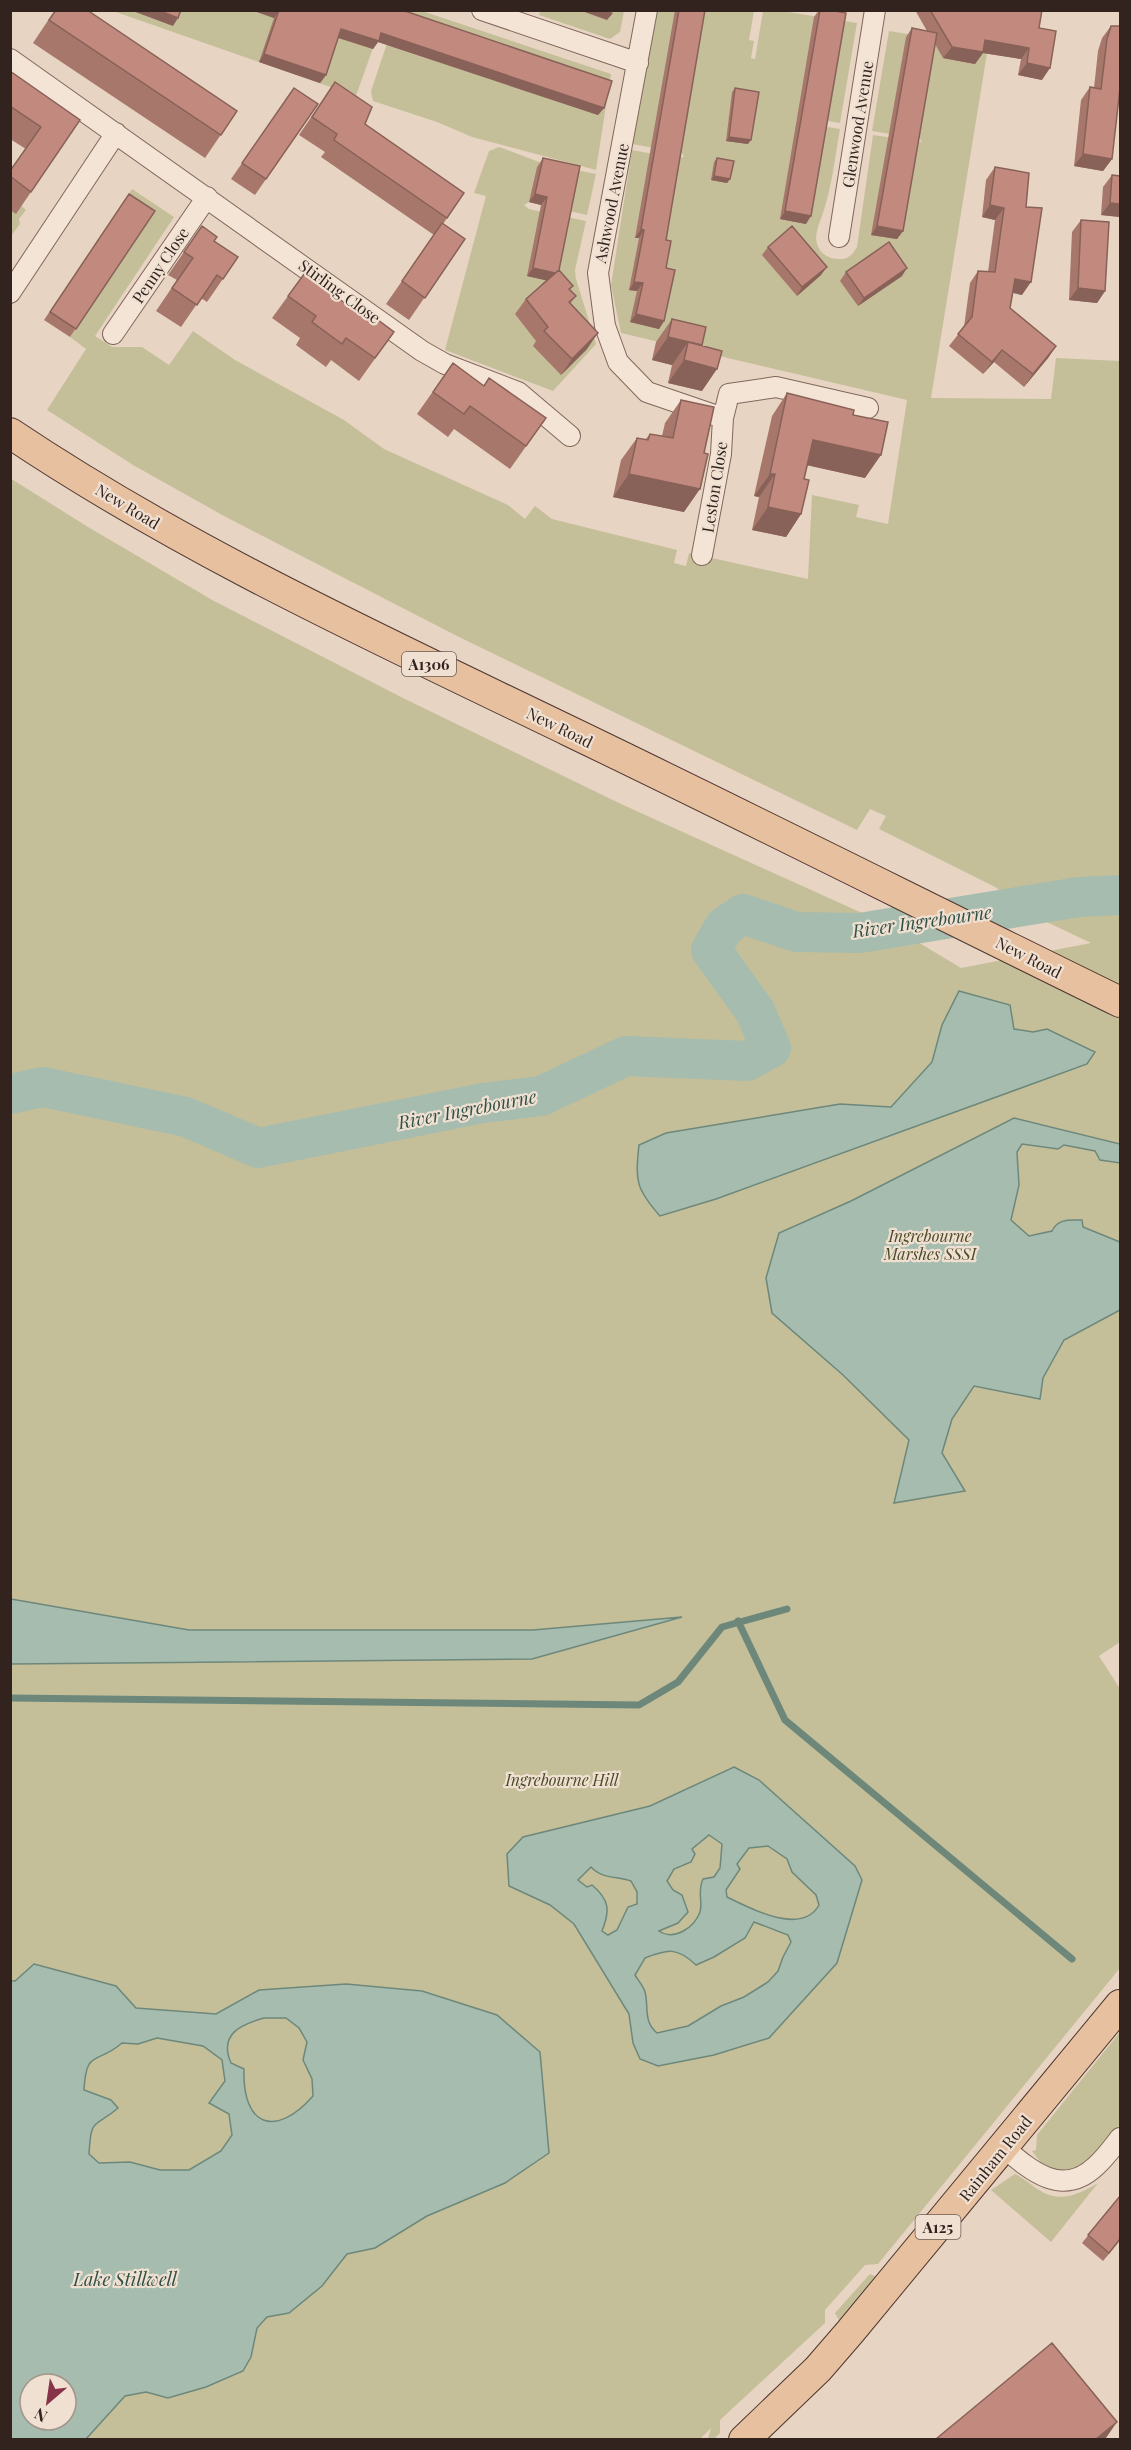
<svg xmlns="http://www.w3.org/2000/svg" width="1131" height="2450" font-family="'Playfair Display',serif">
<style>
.green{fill:#c4bf99;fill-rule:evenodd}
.water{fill:#a5bcaf;stroke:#6d887b;stroke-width:1.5;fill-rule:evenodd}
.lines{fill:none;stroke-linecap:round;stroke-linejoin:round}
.stream{stroke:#6d887b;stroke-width:7}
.river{stroke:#a5bcaf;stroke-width:40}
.minor-casing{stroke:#80675c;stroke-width:22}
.primary-casing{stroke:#4e3730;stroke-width:32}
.minor{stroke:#f4e4d5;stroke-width:20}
.primary{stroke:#e7c09f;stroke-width:30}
.wall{fill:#a7776c}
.shaded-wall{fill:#886158}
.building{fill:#c28a7e;stroke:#886158;stroke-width:1.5}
.labels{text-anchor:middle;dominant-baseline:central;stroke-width:4.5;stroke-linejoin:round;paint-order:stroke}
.shield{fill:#f0e0d2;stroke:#6b5c54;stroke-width:1.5}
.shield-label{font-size:15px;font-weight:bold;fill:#32231e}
.street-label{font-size:16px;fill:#32231e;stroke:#f0e0d2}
.park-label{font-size:16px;font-style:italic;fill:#4b4c28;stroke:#f0e0d2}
.water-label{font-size:18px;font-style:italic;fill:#2f5046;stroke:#f0e0d2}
</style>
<rect width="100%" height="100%" fill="#e8d4c3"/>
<path class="green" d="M655,10L754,11L749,40L754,41L751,58L755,59L763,11H782L857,23L840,123L798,116L796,122L840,129C835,157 832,186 823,213C820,222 814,234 817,244C820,254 829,259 839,259C848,260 853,254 857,247L873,135L922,142L920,139L872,131L889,31L988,47L931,398L1051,399L1056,358L1120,361V1642L1099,1656L1120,1689V1968L878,2264L865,2265L825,2310V2323L720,2420V2433L714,2439H708L711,2428L699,2440L11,2439L10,478L88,527L214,601L403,698L621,804L893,927L961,968L1091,943L1049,923L995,887L879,829L886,816L870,809L857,830L457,636L224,516L133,465L47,410L86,349L70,337L149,220L123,203L132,189L174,217L95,336L112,347H142L169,365L193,331L235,360L344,420L384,449L508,505L525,519L535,506L552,519L677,550L674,563L686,566L689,553L808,579L812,495L859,505L856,517L888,524L907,400L621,333L611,285L632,150L675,158L684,157L682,153L632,144ZM30,2384H66V2420H30Z
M113,11H386L356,96Z
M398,11H422L611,74L596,170L472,137L437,122L373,101L371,91Z
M540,11H624L620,32L610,39L539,15Z
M499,147L542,163L596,174L587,215L529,202L524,205L529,209L586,221L575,270L576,279L596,344L553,391L445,350L486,196L474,193L489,151Z
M11,196L26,210L19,219L20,224L11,236Z
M1120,2032V2125L1093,2157L1082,2166L1073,2170L1060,2171L1048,2168L1042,2164L1032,2151L1036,2150L1037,2135Z
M1015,2174C1024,2178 1031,2185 1039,2190C1061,2204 1079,2194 1098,2183L1051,2242L991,2190Z
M870,2274L877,2277L839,2320L835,2313Z"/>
<path class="water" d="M959,991L1010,1005L1014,1029L1033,1032L1047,1029L1095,1052L1087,1064L716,1199L660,1216C636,1189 635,1181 639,1145L666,1133L840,1104L891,1107L932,1062L942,1025Z
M1014,1118L1120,1144V1163L1100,1160L1095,1151L1064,1145L1058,1149L1022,1144L1017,1152L1019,1185L1011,1220L1029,1236L1052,1231C1058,1218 1070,1220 1082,1220L1083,1227L1120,1242V1310L1064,1340L1043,1378L1040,1399L974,1386L952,1419L942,1453L965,1491L894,1503L909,1440L843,1375L772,1313L766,1278L779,1233L851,1201Z
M11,1599L189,1630H533L682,1617L532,1659L11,1664Z
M734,1767L759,1780L855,1866L862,1880L837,1963L769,2038L714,2055L658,2066L640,2059L633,2043L629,2014L574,1924L550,1905L509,1886L507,1854L523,1837L650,1806ZM709,1835L722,1844L720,1868L714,1877L703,1879C697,1892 703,1901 700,1912C694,1928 674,1941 659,1931L678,1923L688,1912L682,1895L673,1890L667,1881L674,1869L691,1862L695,1854L692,1849ZM768,1846L787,1859L792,1872L816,1895L819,1905C802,1936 751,1909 727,1897L726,1890L740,1869L737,1864L749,1848ZM591,1867C602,1879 616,1876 631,1881L637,1892V1904L628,1907L617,1930L608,1935L602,1931C610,1911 610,1900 592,1885L587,1887L578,1880ZM754,1922L788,1935L791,1942L783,1957L778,1971L768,1982L744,1997L721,2006L688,2026L657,2033C643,2021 649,2008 645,1992C644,1987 638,1980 635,1975L645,1958C668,1949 677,1947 696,1965L714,1957L745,1938Z
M34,1964L116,1986L136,2008L216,2014L259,1990L346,1984L422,1991L497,2015L540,2052L549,2153L505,2183L427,2216L375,2248L347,2254L322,2286L289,2313L267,2317L257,2328L251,2357L243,2371L206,2387L168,2398L146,2392L125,2396L86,2439H11L10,1981H15ZM264,2018H286L299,2028L307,2042L303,2060L312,2079L313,2096C275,2139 242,2126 244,2069L231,2063C219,2035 239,2025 264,2018ZM157,2038L203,2046L222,2060L225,2081L209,2103L229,2114L232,2135L221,2151L189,2170H160L130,2162L99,2163L89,2154C91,2116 94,2129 118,2108L111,2100L84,2090C86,2048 97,2065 122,2043L138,2044ZM30,2384H66V2420H30Z"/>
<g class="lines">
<path class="stream" d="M738,1621L785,1720L1072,1959
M10,1698L639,1705L678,1682L722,1627L787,1609"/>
<path class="river" d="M10,1094L43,1087L186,1117L258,1148L483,1103L541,1096L626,1056L747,1061L771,1048L755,1011L711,950L724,927L743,914L796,932L860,933L1079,897L1120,895"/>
<g class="minor-casing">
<path id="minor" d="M482,10L638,63
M647,10L598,273L605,326L618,362L647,392L723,418L721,454L702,555
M10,59L422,351L445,364L518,392L570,436
M839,237L875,10
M10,293L116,133
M113,334L207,197
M723,418L729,394L776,387L868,408
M1003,2147C1031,2171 1062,2198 1096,2166C1105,2158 1113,2147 1120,2138"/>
</g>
<g class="primary-casing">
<path id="primary" d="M10,433C186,551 379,639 569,731C754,820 936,912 1120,1002
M744,2440L818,2369L850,2332L1120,2005"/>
</g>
<use href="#minor" class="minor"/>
<use href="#primary" class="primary"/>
</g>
<path class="wall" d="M55,10L237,111L205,158L33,43Z
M251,10H402L604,108L598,115L378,42L373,49L338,38L326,75L320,83L259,62L274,18Z
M675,10H705L666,240L664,321L659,329L630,322L637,291L629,290L639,238H635Z
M819,10H830L806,224L780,219L814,17Z
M915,10H1042L1039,28L1042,80L1018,75L1021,59L983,53L975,64L943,58L935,44L903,231L897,239L871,235L906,37L912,28L927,31Z
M1111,26L1119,98L1112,159L1103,171L1074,166L1081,100L1090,87L1094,88L1098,51L1102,38Z
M10,71L80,120L16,214L10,210V171L26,149L10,139Z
M335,82L365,124L464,193L443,224L465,239L409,320L386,304L434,235L321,157L325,152L299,135Z
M294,88L318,104L255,195L231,179Z
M735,88L748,144L726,141L732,92Z
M543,158L559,270L573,286L570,290L576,296L570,304L587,349L561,375L533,346L536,341L515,314L526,299L546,280L527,276L541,205L529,202L537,167Z
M717,158L730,179L727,183L711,180L714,162Z
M995,167L1026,207L1022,295L1013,293L1010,308L1056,346L1048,358L1024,387L994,362L983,374L949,346L964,327L970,283L978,271L988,272L995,220L982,217L986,180Z
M1112,175L1120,217L1101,215L1103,187Z
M129,194L155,211L70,337L44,320Z
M1081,220L1105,291L1097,303L1069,300L1072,232Z
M202,226L214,241L238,257L207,302L201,298L181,327L156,311L177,280L168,275Z
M768,247L821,275L797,296L762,255Z
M307,270L334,295L362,316L394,332L359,381L331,360L326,367L296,345L300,338L272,318Z
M846,272L902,276L858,306L840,281Z
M672,319L701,345L702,391L668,383L672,365L652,360L656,342Z
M453,363L484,386L546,418L510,469L454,429L448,437L417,414Z
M787,393L853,415L865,478L807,465L804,479L801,514L786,537L752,530L759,497L754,496L772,416Z
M681,400L684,512L613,497L621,460L637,438L645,440L650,434L662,436L665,423Z
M1120,2196V2240L1103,2261L1082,2243Z"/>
<path class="shaded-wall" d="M130,10H158L178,18L173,26Z
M251,10H279V11L274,18Z
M579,10H606L613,13L607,20Z
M341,29L381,33L604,108L598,115L378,42L373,49L336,37Z
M985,40L1029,48L1021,59L983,53L975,64L943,58L952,47Z
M264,54L326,75L320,83L259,62Z
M1027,63L1050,68L1042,80L1018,75Z
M729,137L751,140L748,144L726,141Z
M1083,154L1112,159L1103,171L1074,166Z
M714,176L730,179L727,183L711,180Z
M535,194L547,197L541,205L529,202Z
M1110,203L1120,204V217L1101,215Z
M990,205L1004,208L995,220L982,217Z
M785,211L811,216L806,224L780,219Z
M877,226L903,231L897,239L871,235Z
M641,229L644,230L639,238H635Z
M827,267L821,275L797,296L802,287Z
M533,268L558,274L553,282L527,276Z
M907,268L902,276L858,306L864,298Z
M1015,279L1031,282L1022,295L1006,291Z
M634,282L643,283L637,291L629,290Z
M1078,288L1105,291L1097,303L1069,300Z
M636,314L664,321L659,329L630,322Z
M598,333L587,349L561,375L572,359Z
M668,337L702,345L717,369L702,391L668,383L684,360L688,342L672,365L652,360Z
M1056,346L1048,358L1024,387L1033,374Z
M1002,350L994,362L983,374L992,362Z
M813,440L881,455L865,478L797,463Z
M629,474L700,489L684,512L613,497Z
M770,474H775L759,497L754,496Z
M768,507L801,514L786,537L752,530Z
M1120,2239V2240L1103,2261L1109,2253Z
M1117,2422L1106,2438L1104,2439H1096Z"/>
<path class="building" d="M56,10H87L237,111L221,135L49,20Z
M158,10H181L178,18Z
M279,10H402L612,81L604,108L381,33L379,41L341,29L326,75L264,54Z
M679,10H705L666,240L671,241L666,268L675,270L664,321L636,314L643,283L634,282L644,230L641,229Z
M820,10H830L846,13L811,216L785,211Z
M930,10H1042L1039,28L1056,31L1050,68L1027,63L1029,48L985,40L983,52L952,47Z
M1111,26H1120V88L1112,159L1083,154L1090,87L1101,89L1107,39Z
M912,28L937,33L903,231L877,226Z
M10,71L80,120L31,192L10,176V171L41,127L10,106Z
M335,82L372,107L365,124L464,193L447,218L334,140L337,134L312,117Z
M294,88L318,104L266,179L242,163Z
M735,88L759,92L751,140L729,137Z
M543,158L580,166L559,270L555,273L533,268L547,197L535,194Z
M717,158L734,161L730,179L714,176Z
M995,167L1029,173L1026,207L1042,208L1031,282L1015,279L1010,308L1056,346L1033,374L1002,350L992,362L958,334L972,317L978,271L995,272L1004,208L990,205Z
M1112,175L1120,176V204L1110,203Z
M129,194L155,211L76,329L50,312Z
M1081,220L1109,222L1105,291L1078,288Z
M442,223L465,239L425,298L402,281Z
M202,226L217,237L214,241L238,257L223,279L217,275L197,305L172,288L193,258L184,252Z
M792,226L827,267L802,287L768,247Z
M889,242L907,268L864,298L846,272Z
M307,270L336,291L334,295L362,316L366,311L394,332L375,358L346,338L342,344L312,322L316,316L288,296Z
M559,270L573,286L569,289L576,296L569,302L598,333L572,359L544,331L548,327L526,299Z
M672,319L706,327L702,345L668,337Z
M688,342L722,351L717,369L684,360Z
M453,363L484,386L489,378L546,418L526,446L470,406L464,414L433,392Z
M787,393L854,410L853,415L888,422L881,455L813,440L804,479L809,480L801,514L768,507L775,474H770Z
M681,400L714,407L704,453L708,454L700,489L629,474L637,438L648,440L650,434L673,438Z
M1120,2196V2239L1109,2253L1088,2235Z
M1052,2343L1117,2422L1096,2439H936Z"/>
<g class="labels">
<g class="shield">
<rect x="402" y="652" width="54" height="24" rx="4.5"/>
<rect x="915.5" y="2215" width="45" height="24" rx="4.5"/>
</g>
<g class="shield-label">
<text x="429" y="664">A1306</text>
<text x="938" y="2227">A125</text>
</g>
<g class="street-label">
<text transform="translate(857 124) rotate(-81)">Glenwood Avenue</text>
<text transform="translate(611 203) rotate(-79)">Ashwood Avenue</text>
<text transform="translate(160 265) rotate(-56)">Penny Close</text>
<text transform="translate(340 291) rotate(36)">Stirling Close</text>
<text transform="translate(714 487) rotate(-81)">Leston Close</text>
<text transform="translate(128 506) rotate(31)">New Road</text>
<text transform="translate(560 727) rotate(26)">New Road</text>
<text transform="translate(1029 957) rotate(27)">New Road</text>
<text transform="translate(995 2158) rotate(-51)">Rainham Road</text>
</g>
<g class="park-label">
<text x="930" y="1235">Ingrebourne<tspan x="930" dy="18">Marshes SSSI</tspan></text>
<text x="562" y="1779">Ingrebourne Hill</text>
</g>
<g class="water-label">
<text transform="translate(922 921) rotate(-8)">River Ingrebourne</text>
<text transform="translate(467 1109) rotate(-11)">River Ingrebourne</text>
<text x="125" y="2279">Lake Stillwell</text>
</g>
</g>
<rect width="1131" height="2450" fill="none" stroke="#32231e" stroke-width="24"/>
<g transform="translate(48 2402) rotate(209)"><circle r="28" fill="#f0e0d2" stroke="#a4948a" stroke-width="1.5"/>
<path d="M0-4.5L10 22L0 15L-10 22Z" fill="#883448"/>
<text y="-9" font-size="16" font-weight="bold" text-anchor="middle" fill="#32231e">N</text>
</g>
</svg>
